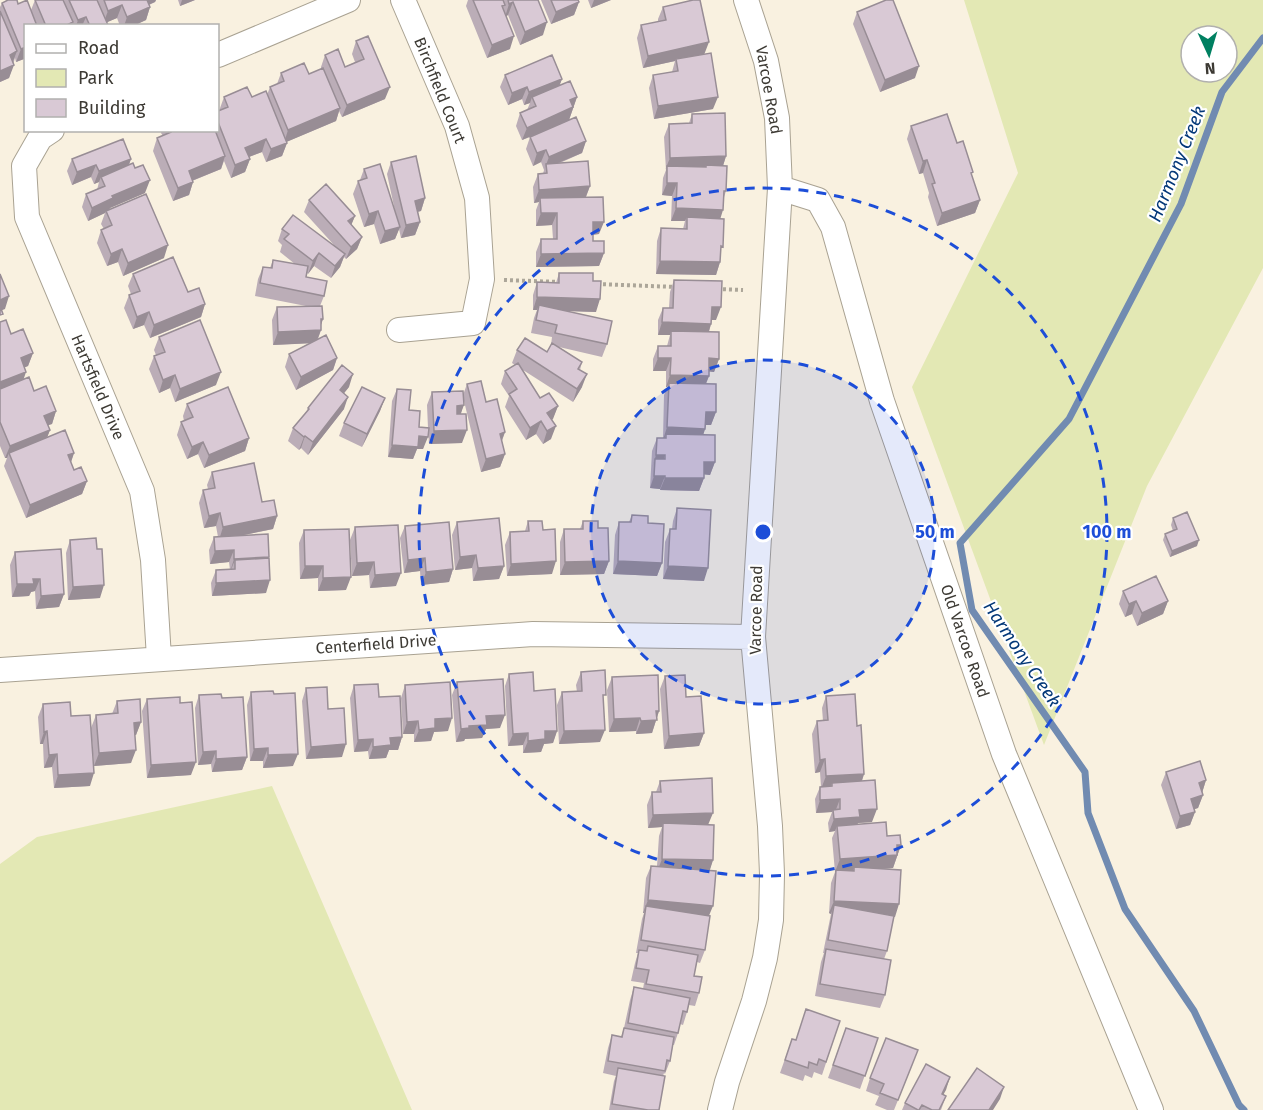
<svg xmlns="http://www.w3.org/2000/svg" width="1263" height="1110" font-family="'Fira Sans',sans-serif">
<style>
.green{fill:#e3e8b4;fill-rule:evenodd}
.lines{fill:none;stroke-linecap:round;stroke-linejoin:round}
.stream{stroke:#718bb1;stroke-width:7}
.minor-casing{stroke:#a9a292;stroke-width:26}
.path{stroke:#aca699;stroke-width:4;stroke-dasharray:3 3;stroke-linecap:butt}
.minor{stroke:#fff;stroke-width:24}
.wall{fill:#bbadb7}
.shaded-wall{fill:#988d95}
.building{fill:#d9c9d5;stroke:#988d95;stroke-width:1.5}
.ring{fill:none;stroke:#1d4ed8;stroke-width:3;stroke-dasharray:10 8}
.labels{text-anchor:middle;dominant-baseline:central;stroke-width:4.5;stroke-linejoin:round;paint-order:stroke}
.street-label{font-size:16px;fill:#3d3a34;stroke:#fff}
.water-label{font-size:18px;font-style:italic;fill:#043878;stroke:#fff}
.centre{fill:#1d4ed8;stroke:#fff;stroke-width:3}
.ring-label{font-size:18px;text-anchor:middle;font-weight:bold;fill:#1d4ed8;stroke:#fff;stroke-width:4.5;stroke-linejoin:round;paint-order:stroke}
</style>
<rect width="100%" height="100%" fill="#f9f1e0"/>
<path class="green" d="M964,0H1263V268L1147,486L1044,745L912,387L1018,173ZM1191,36H1227V72H1191Z
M272,786L412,1110H0V864L37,837Z"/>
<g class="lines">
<path class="stream" d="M1244,1110L1239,1105L1194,1011L1125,909L1088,813L1085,772L972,610L960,543L1069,419L1181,204L1222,92L1263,38"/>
<g class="minor-casing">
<path id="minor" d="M218,55L348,0
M52,130L40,138L24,166L27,217L142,491L153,560L159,658
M780,188L818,200L833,227L882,401L1004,754L1151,1110
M399,330L473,323L482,279L477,198L457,126L403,0
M0,670L533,634L753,637
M720,1110L727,1082L754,1001L765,958L771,920L772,874L770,826L753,637L780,188L777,118L766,61L746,0"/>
</g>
<path class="path" d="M504,280L560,282
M597,284L676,287
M717,289L743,290"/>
<use href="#minor" class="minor"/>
</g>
<path class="wall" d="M35,0H156L155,2L149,5L150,7L146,20L133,26H120L117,18L107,22L108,26H26V62L24,59L16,62L15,58L9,78L0,82V7L2,3L18,4L31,10Z
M178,0H195L180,6Z
M468,0H538L543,35L520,45L508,15L506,16L510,49L487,58L466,6Z
M541,0H578L579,2L574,15L551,24Z
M588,0H611L591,8Z
M663,7L704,54L713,109L654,119L649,88L653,75L672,72L675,61L643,68L637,38L641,25L658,22V19Z
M857,12L915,78L880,92L853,24Z
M356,41L385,99L342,117L339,111L336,121L286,142L287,143L282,156L266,162L262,152L249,157L250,159L245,172L231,178L224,161L221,169L192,181L193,182L189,195L173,201L153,151L157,138L163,136L161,133L162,130H218V111H219L224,97H252L267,95L270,87L277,84L281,73L309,74L321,69V67L325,55L345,67L355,62L352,54Z
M505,75L562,79L559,86L577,97L569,120L586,141L582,153L560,163L590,186L586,197L599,234L593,235V241L604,253L599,266L536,267V252L541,239H553L552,225L536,226V210L539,202L534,203L533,187L538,174H543L544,170L541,162L533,166L526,149L530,137L522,140L516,126L520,113L527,110L530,103L524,105L522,99L508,105L500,87Z
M692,114L726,156L723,166L726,191L724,197L720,218V262L716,275L656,274L657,241L661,228L683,229L685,221H671L672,196L662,195L663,178L666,170L664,137L669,124L689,123Z
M911,126L957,143L972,177L980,200L975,213L937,226L928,197L929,193L923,173L919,174L907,139Z
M72,159H131L129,165L145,193L110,208L109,209L164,258L123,276L118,262L107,266L97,243L101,230L104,229L101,224L105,213L88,221L82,207L86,194L97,190L99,182L94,184L91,177L72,185L67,171Z
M391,162L425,198L421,211L418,212L420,222L415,235L401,238L399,229L395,239L380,244L374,224L364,227L353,194L358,181L360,180L364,169L395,211L387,174Z
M309,200L355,216L351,225L362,237L357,249L346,259L344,257L340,267L331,278L314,266L308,274L307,273L306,277L324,296L320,306L323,319L321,325V330L318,339L337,358L333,370L296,390L285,367L289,354L310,343L273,345L272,320L277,307L306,306L255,296L258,279L263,267L270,268L273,260L295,264L280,252L282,245L278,241L282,229L334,245L304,212Z
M559,273L593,281L596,312L565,311L607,344L602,357L559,347L582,362L580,370L582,387L573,402L523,370L540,398L558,406L552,420L551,439L543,444L536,434L526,440L505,407L509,396L501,384L505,371L515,365L512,363L517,350L547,352L551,345L552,337L531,333L534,318L537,310H533V295L537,282L556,283Z
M133,274L188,292L205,304L201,317L150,338L144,325L133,329L124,308L129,295L131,294L128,286Z
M674,280L716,320H712L709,332L719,359L714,372L709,371V376L706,384L716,412L711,425H706L705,429L703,435L715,462L710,475L704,474V478L699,491L660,490V489L650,488L652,451L657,438H663L664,395L667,387H666V371H653V359L658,346H667L670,335H658V320L663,308H669L670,292Z
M0,322L33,353L28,366L25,367L23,379L34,391L56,411L52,424L48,425L50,430L47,437L74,453L71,462L74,470L87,481L82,494L26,518L4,466L7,458H5L0,446Z
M159,337L216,385L175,402L170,388L159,393L149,369L154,356L156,355L154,350Z
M467,384L486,402L505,432L502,441L505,454L500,467L481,472L464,401L461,414L462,443L429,444L428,429L423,449H417L413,459L388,457L392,401L397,389L419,427L428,428L427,405L432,392L463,395Z
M349,387L344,393V409L308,455L301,448L299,450L288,441L293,428L306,413L308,408Z
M385,398L380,411L362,447L339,436L344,423Z
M187,404L249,438L245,451L204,468L198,454L187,459L177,435L181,422L184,421L183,416Z
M212,472L262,502L277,516L273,529L240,536L269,558L266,593L212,596L211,583L216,570H230L229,562L210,564L209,550L214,537H218L216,526L204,528L199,503L203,490L208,489L207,485Z
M677,508L704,581L663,579L665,542L670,529H672L673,521Z
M632,515L648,523L662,563L657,576L613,574L615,535L619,522H629Z
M1173,518L1197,546L1170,557L1163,540L1165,534L1173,531L1171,525Z
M528,521L543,530L552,574L507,576L505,545L510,532L525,531Z
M583,521L598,528L609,561L604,574L560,575V542L564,529H580Z
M457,522L504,566L499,579L473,581L472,568L455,570L452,535Z
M405,526L453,569L449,582L421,585L420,571L404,573L400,538Z
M355,527L396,586L370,588L369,575L352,576L350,540Z
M304,530L346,590L318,591V578L300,579L299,543Z
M70,540L100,598L68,600L66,553Z
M15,552L64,594L59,607L36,609L35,591L31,592L29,596L12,597L10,565Z
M1123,591L1168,601L1163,614L1137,626L1132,614L1125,617L1119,604Z
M581,672L603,702L600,742L559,744L557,705L562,692H577L576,685Z
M509,674L534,691L557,731L553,743L544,744L541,752L523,753V745L508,746L505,686Z
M665,676L686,697L704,733L699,746L664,749L660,689Z
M612,677L659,711L652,733L636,734V731L609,732L607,690Z
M457,682L500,728L486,729L482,738L465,739L464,741L456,742L452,695Z
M354,685L379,697L402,737L398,750H389L386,758L369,759L368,751L354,752L350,698Z
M405,685L448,731L434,732L431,741L414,742V734H403L401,698Z
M306,688L328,709L342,757L306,759L302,701Z
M251,692L274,694L293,766L263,768V761H250L247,705Z
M199,695L222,698L247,757L242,770L212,772L211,764L198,765L195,708Z
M826,696L857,726L864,774L862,781L872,822L858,823L857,824L887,836L901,845L893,868L878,869L895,917H894L887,951L884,959L885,995L880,1008L815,996L821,962L824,953H823L831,914L829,913L831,883L835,872L832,838L835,831L829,832L828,823L832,812L816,813L815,799L820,787H821L820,772L815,773L812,734L817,721H823L822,708Z
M147,699L191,775L147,778L142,711Z
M117,701L141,722L136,735H135L131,763L94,766L91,728L96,715L112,714Z
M43,704L71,716L90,786L54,788L52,767L44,768L43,744H40L38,717Z
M1166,772L1206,780L1202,793L1203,795L1198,808L1194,809L1195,812L1190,825L1176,829L1161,785Z
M660,781L709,825L713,860L709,871V916L705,950L700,963L697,962L694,976L699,993L695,1006L689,1005L687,1012L683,1025L680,1024L678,1033L674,1045H673L670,1061L665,1074L664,1073L663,1076L659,1110H609L614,1081L616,1076L603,1073L608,1048L612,1035L621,1037L624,1028L630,1000L634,987L643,989L644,983L631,981L635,963L638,953H636L642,919L644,913H643L646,878L651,866H657L659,836L662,827L648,828L647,805L652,792H656Z
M840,1021L822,1075L814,1072L812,1078L805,1075L803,1081L780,1073L792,1039L796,1040Z
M846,1028L878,1038L860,1089L828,1078Z
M913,1063L894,1110H887L875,1105L879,1096L866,1091L870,1078Z
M950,1077L943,1095L946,1096L941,1110H902L905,1103Z"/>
<path class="shaded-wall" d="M144,0H156L155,2L141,8Z
M182,0H195L180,6Z
M594,0H611L591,8Z
M513,2L508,15L505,17L509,4Z
M579,2L574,15L551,24L556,12Z
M122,5L117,18L103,24L108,11Z
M150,7L146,20L133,26H124L127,17Z
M86,17L82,26H76L78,20Z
M547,22L543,35L520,45L525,32Z
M514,36L510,49L487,58L492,45Z
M709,42L704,55L676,59L675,61L643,68L648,56Z
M26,47V55L24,59L16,62L21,49Z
M17,51L12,64L10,55Z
M14,65L9,78L0,82V71Z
M919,66L915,78L880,92L885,80Z
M562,79L557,92L532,97L530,103L524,105L529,92Z
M390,87L385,99L342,117L347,105Z
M527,87L522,99L508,105L512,93Z
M577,97L569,120L522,140L527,128L570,100Z
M718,97L713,109L654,119L658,106Z
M340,108L336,121L284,143L288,130Z
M266,139L262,152L241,160L245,148Z
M586,141L582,153L546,168V164L544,170L549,157Z
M287,143L282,156L266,162L271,149Z
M546,150L541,162L533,166L537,153Z
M225,156L221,169L184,184L189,171Z
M726,156L722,169L706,165L704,169L667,166L665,170L670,158Z
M131,159L126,172L101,177L99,182L94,184L99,171Z
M250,159L245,172L231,178L235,165Z
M927,160L923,173L919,174L923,161Z
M96,165L91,177L72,185L77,172Z
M150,180L145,193L110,208L109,211H106L105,213L88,221L92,208L112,196Z
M193,182L189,195L173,201L178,188Z
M667,183H677L672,196L662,195Z
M590,186L585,199L540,198L539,202L534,203L539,190Z
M425,198L421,211L410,213L415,201Z
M980,200L975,213L937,226L942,213Z
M676,208L723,210L719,223L687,217L685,221H671Z
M378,211L374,224L364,227L369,214Z
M541,213H557L552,225L536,226Z
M355,216L350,228L348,221Z
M420,222L415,235L401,238L406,225Z
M593,222H604L599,234L589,235Z
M400,227L395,239L380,244L385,231Z
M362,237L357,249L346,259L351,247Z
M168,245L164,258L123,276L128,263Z
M122,249L118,262L107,266L111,254Z
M319,253L314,266L308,274L313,261Z
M604,253L599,266L536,267L541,254Z
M345,254L340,267L331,278L335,266Z
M660,261L720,262L716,275L656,274Z
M9,296L5,309L0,311V300Z
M537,297L600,299L596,312L538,310L539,305L537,310H533Z
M205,304L201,317L150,338L154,325Z
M712,307H721L716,320H708Z
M149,312L144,325L133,329L137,317Z
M321,319H323L319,330H321L316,343L273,345L278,332Z
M662,322L711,324L707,337L671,331L670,335H658Z
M33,353L28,366L16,371L21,358Z
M337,358L333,370L296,390L301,377Z
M658,358H671L666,371H653Z
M709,358L719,359L714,372L704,371Z
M26,372L22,384L0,393V382Z
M221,372L216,385L175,402L180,389Z
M353,374L349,387L336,403L340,390Z
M587,374L582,387L573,402L577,389Z
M175,375L170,388L159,393L163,380Z
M670,375L709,376L704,388L669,383L667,387H666Z
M348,397L344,409L308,455L313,442Z
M385,398L380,411L362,447L367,434Z
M464,405L459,418L452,419L457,406Z
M558,406L553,419L543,425L547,413Z
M56,411L52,424L39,428L44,416Z
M706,412H716L711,425H701Z
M541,421L536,434L526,440L530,428Z
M556,426L551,439L543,444L547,431Z
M667,427L705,429L701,442L666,434L664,440H663Z
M50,430L45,443L9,453L7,458H5L10,446Z
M467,430L462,443L429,444L434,431Z
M505,432L500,445V434Z
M305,436L301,448L299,450L304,437Z
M419,436L428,437L423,449H417L413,459L388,457L392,445Z
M249,438L245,451L204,468L209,455Z
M203,442L198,454L187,459L192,447Z
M74,453L70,465L68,455Z
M505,454L500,467L481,472L486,459Z
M656,455H665L661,468L655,459L652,468Z
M704,462H715L710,475L699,474Z
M654,476H665L660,489L650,488Z
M665,478H704L699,491L660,490Z
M87,481L82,494L26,518L30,505Z
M220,513L216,526L204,528L209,516Z
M277,516L273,529L219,540L223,527Z
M1199,540L1197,546L1170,557L1172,551Z
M234,550L229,562L210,564L215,551Z
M476,555L472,568L455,570L460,557Z
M269,557L265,569H235V560L230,572L234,559Z
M425,558L420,571L404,573L408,560Z
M556,561L552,574L507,576L511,564Z
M609,561L604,574L560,575L565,562Z
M618,561L662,563L657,576L613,574Z
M374,562L369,575L352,576L357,563Z
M305,566H323L318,578L300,579Z
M504,566L499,579L473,581L478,568Z
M668,566L708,568L704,581L663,579Z
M453,569L449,582L421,585L426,572Z
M401,573L396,586L370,588L375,575Z
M351,577L346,590L318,591L323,578Z
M33,579H40L35,591L31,592L29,596L12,597L17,584Z
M270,580L266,593L212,596L216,583Z
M104,585L100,598L68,600L73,587Z
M64,594L59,607L36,609L41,596Z
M1136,601L1132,614L1125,617L1129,604Z
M1168,601L1163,614L1137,626L1142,613Z
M656,711H659L652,733L636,734L641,721Z
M505,715L500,728L486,729L482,738L465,739L464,741L456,742L461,729L469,726L486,716Z
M452,718L448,731L434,732L431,741L414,742L419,730L435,719Z
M640,718L636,731L609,732L614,719Z
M418,721L414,734H403L407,722Z
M141,722L136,735L129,736L134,723Z
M605,730L600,742L559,744L564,731Z
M47,731L43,744H40L44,732Z
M545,731H557L553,743L544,744L541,752L523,753L528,741Z
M528,733L523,745L508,746L513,734Z
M704,733L699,746L664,749L669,736Z
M402,737L398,750H389L386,758L369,759L373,747L390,738Z
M373,739L368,751L354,752L358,740Z
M346,744L342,757L306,759L311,747Z
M268,748L263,761H250L254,749Z
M136,750L131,763L94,766L99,753Z
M216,751L211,764L198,765L203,752Z
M57,754L52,767L44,768L49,755Z
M298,754L293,766L263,768L268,755Z
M247,757L242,770L212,772L216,759Z
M825,759L820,772L815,773L820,760Z
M196,762L191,775L147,778L151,765Z
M94,773L90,786L54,788L58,775Z
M864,774L860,786H832V783L830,788L821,789L826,776Z
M1206,780L1202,793L1199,783Z
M1203,795L1198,808L1186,812L1191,799Z
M840,799L835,812L833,810L832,812L816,813L820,800Z
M877,809L872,822L858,823L855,830L837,826L835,831L829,832L834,819L859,810Z
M1195,812L1190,825L1176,829L1180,816Z
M713,813L708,825L663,823L662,827L648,828L653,815Z
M897,845H901L893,868L854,871V867L853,871L835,872L840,859Z
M662,859L713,860L709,873L657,872Z
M648,900L713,906L708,918L646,906L644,913H643Z
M834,901L899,904L895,917L832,914L834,905L831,914L829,913Z
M950,1077L946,1090L937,1106L942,1094Z
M1004,1087L1000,1099L993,1110H989Z"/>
<path class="building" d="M8,0H17L18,4L27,0L37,26H26V47L21,49L2,3Z
M35,0H63L73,22L65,26H46Z
M69,0H97L108,25L90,26L86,17L78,20Z
M104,0H147L150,7L127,17L122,5L108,11Z
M473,0H503L505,5L502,6L514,36L492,45Z
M508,0H538L547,22L525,32L513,2L509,4Z
M551,0H578L579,2L556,12Z
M693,0H700L709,42L648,56L641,25L666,20L663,7Z
M886,0H893L919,66L885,80L857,12Z
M0,11L17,51L10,55L14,65L0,71Z
M368,36L390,87L347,105L325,55L338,49L345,67L364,59L356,41Z
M711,53L718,97L658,106L653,75L678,71L676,59Z
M552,55L562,79L529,92L527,87L512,93L505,75Z
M304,63L309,74L323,68L340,108L288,130L270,87L284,81L281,73Z
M570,81L577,97L570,100L573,107L527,128L520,113L536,106L532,97Z
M247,87L252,97L266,91L287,143L271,149L266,139L245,148L250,159L235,165L218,122V111L228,107L224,97Z
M725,113L726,156L670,158L669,124L692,123V114Z
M947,114L957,143L963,141L973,172L971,173L980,200L942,213L932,184L935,183L927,160L923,161L911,126Z
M576,117L586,141L549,157L546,150L537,153L530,137Z
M170,130H215L225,156L189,171L193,182L178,188L157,138L171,132Z
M123,139L131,159L99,171L96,165L77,172L72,159Z
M416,156L425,198L415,201L420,222L406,225L391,162Z
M588,161L590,186L539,190L538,174L547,173L546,164Z
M133,163L135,168L143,165L150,180L112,196L113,198L92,208L86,194L105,186L101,177Z
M380,164L400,227L385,231L378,211L369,214L358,181L367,178L364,169Z
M706,165L727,166L726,191H724L723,210L676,208L677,183H667V166L706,167Z
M326,184L355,216L348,221L362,237L351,247L309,200Z
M146,194L168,245L128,263L122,249L111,254L101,230L112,225L106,211Z
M603,197L604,222H593V241H604V253L541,254V239H557V213H541L540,198Z
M293,215L345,254L335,266L319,253L313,261L284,239L289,234L282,229Z
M687,217L724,219L723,247L721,246L720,262L660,261L661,228L687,229Z
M173,257L188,292L199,288L205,304L154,325L149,312L137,317L129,295L140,291L133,274Z
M273,260L308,266L306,277L327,281L324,296L260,283L263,267L272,268Z
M559,273H593V281H601L600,299L537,297V282L559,283Z
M0,274L9,296L0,300Z
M674,280L722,281L721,307H712L711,324L662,322L663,308H673Z
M539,305L612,321L607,344L555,333L557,325L536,320Z
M0,306L3,314L0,315Z
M322,306L323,319H321V330L278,332L277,307Z
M6,320L11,334L23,329L33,353L21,358L26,372L0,382V322Z
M200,320L221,372L180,389L175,375L163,380L154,356L165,352L159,337Z
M671,331L719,332V359L709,358V376L670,375L671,358H658V346H671Z
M326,335L337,358L301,377L289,354Z
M525,338L547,352L552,343L582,362L578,369L587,374L577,389L517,350Z
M518,363L540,398L549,393L558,406L547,413L556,426L547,431L541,421L530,428L509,394L517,389L505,371Z
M342,365L353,374L340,390L348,397L313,442L305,436L304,437L293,428L309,409L308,408Z
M29,377L34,391L46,386L56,411L44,416L50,430L10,446L0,422V389Z
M481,381L486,402L497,399L505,432L500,434L505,454L486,459L467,384Z
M669,383L716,384V412H706L705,429L667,427Z
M228,387L249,438L209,455L203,442L192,447L181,422L193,417L187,404Z
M362,387L385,398L367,434L344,423Z
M397,389L411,390L409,410L420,411L419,427L429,428L428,437L419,436L418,447L392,445Z
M463,391L464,405L457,406V414H466L467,430L434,431L432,392Z
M65,430L74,453L68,455L74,470L81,467L87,481L30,505L9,453Z
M666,434L715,435V462H704V478H665V476H654L655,459H665V455H656L657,438H666Z
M254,463L262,502L274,500L277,516L223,527L220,513L209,516L203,490L215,488L212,472Z
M677,508L711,510L708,568L668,566L670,529H676Z
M1187,512L1199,540L1172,551L1165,534L1177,529L1173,518Z
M632,515L648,516V523L664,524L662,563L618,561L619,522H631Z
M499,518L504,566L478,568L476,555L460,557L457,522Z
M528,521H542L543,530L555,529L556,561L511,564L510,532L529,531Z
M583,521H598V528H608L609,561L565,562L564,529H583Z
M449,522L453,569L426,572L425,558L408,560L405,526Z
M398,525L401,573L375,575L374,562L357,563L355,527Z
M349,529L351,577L323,578V566H305L304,530Z
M268,534L269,557L234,559V550L215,551L214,537Z
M96,538L97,549H102L104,585L73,587L70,540Z
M61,549L64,594L41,596L40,579H33L34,584H17L15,552Z
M269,558L270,580L216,583V570L235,569V560Z
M1156,576L1168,601L1142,613L1136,601L1129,604L1123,591Z
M605,670L606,695H603L605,730L564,731L562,692L582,691L581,672Z
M533,672L534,691L555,689L557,731H545V739L528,741V733L513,734L509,674Z
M658,675L659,711H656L657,720L641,721L640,718L614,719L612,677Z
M685,675L686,697L701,696L704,733L669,736L665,676Z
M503,679L505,715L486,716L487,725L469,726V728L461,729L457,682Z
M450,682L452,718L435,719V728L419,730L418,721L407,722L405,685Z
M378,684L379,697L400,696L402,737L390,738L391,745L373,747V739L358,740L354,685Z
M327,687L328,709L344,708L346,744L311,747L306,688Z
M273,691L274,694L295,693L298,754L268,755V748L254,749L251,692Z
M221,694L222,698L243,697L247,757L216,759V751L203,752L199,695Z
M855,694L857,726L861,725L864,774L826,776L825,759L820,760L817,721L828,720L826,696Z
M180,697V703L192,702L196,762L151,765L147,699Z
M140,699L141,722L134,723L136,750L99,753L96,715L118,713L117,701Z
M70,702L71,716L90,715L94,773L58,775L57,754L49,755L47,731L44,732L43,704Z
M1200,761L1206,780L1199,783L1203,795L1191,799L1195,812L1180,816L1166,772Z
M712,778L713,813L653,815L652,792H661L660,781Z
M875,780L877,809L859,810L860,817L834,819L833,810L840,809V799L820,800V787L832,786V783Z
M886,822L887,836L900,835L901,845H897V855L840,859L837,826Z
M663,823L714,825L713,860L662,859Z
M651,866L716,871L713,906L648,900Z
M854,867L901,870L899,904L834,901L836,870L854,871Z
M834,905L894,916L887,951L828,940Z
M646,906L710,916L705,950L641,940Z
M648,946L698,955L694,976L702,977L699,993L646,984L649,970L636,968L639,950L647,951Z
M826,949L891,960L885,995L820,984Z
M634,987L690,998L687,1012L683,1011L678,1033L628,1023Z
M806,1009L840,1021L826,1062L819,1059L817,1065L809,1062L808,1068L785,1060L792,1039L796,1040Z
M624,1028L674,1037L670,1061L667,1060L665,1071L608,1061L612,1035L622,1037Z
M846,1028L878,1038L865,1076L833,1065Z
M886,1038L918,1050L898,1100L880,1093L884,1084L870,1078Z
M926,1064L950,1077L942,1094L946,1096L939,1110H932L922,1105L919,1110H918L905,1103Z
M618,1068L665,1076L659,1110H648L612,1104Z
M977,1068L1004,1087L989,1110H948Z"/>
<circle cx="763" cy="532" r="172" fill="#1d4ed8" fill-opacity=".12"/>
<g class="ring">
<circle cx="763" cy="532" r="172"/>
<circle cx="763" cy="532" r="344"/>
</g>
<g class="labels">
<g class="street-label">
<text transform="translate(440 90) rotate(68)">Birchfield Court</text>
<text transform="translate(769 90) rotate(80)">Varcoe Road</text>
<text transform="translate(98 387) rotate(67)">Hartsfield Drive</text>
<text transform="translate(756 610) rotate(-89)">Varcoe Road</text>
<text transform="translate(965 641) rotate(71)">Old Varcoe Road</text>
<text transform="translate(376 644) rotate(-4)">Centerfield Drive</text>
</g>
<g class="water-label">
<text transform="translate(1177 164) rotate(-68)">Harmony Creek</text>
<text transform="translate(1022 654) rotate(56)">Harmony Creek</text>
</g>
</g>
<circle cx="763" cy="532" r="9" class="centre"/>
<g class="ring-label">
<text x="935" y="538">50 m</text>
<text x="1107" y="538">100 m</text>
</g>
<rect x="24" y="24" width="195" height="108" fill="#ffffff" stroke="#b1b0ae" stroke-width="1.5"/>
<rect x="36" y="44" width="30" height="9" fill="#ffffff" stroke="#b1b0ae" stroke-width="1.5"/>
<text x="78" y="54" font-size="18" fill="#3d3a34">Road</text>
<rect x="36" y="69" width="30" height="18" fill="#e3e8b4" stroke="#b1b0ae" stroke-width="1.5"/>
<text x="78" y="84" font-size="18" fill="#3d3a34">Park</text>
<rect x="36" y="99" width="30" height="18" fill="#d9c9d5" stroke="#b1b0ae" stroke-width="1.5"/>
<text x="78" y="114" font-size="18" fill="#3d3a34">Building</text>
<g transform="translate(1209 54) rotate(176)"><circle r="28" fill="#ffffff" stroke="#b1b0ae" stroke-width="1.5"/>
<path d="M0-4.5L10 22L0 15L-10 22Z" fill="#008061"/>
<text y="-9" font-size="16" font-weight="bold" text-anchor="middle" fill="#3d3a34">N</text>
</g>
</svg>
